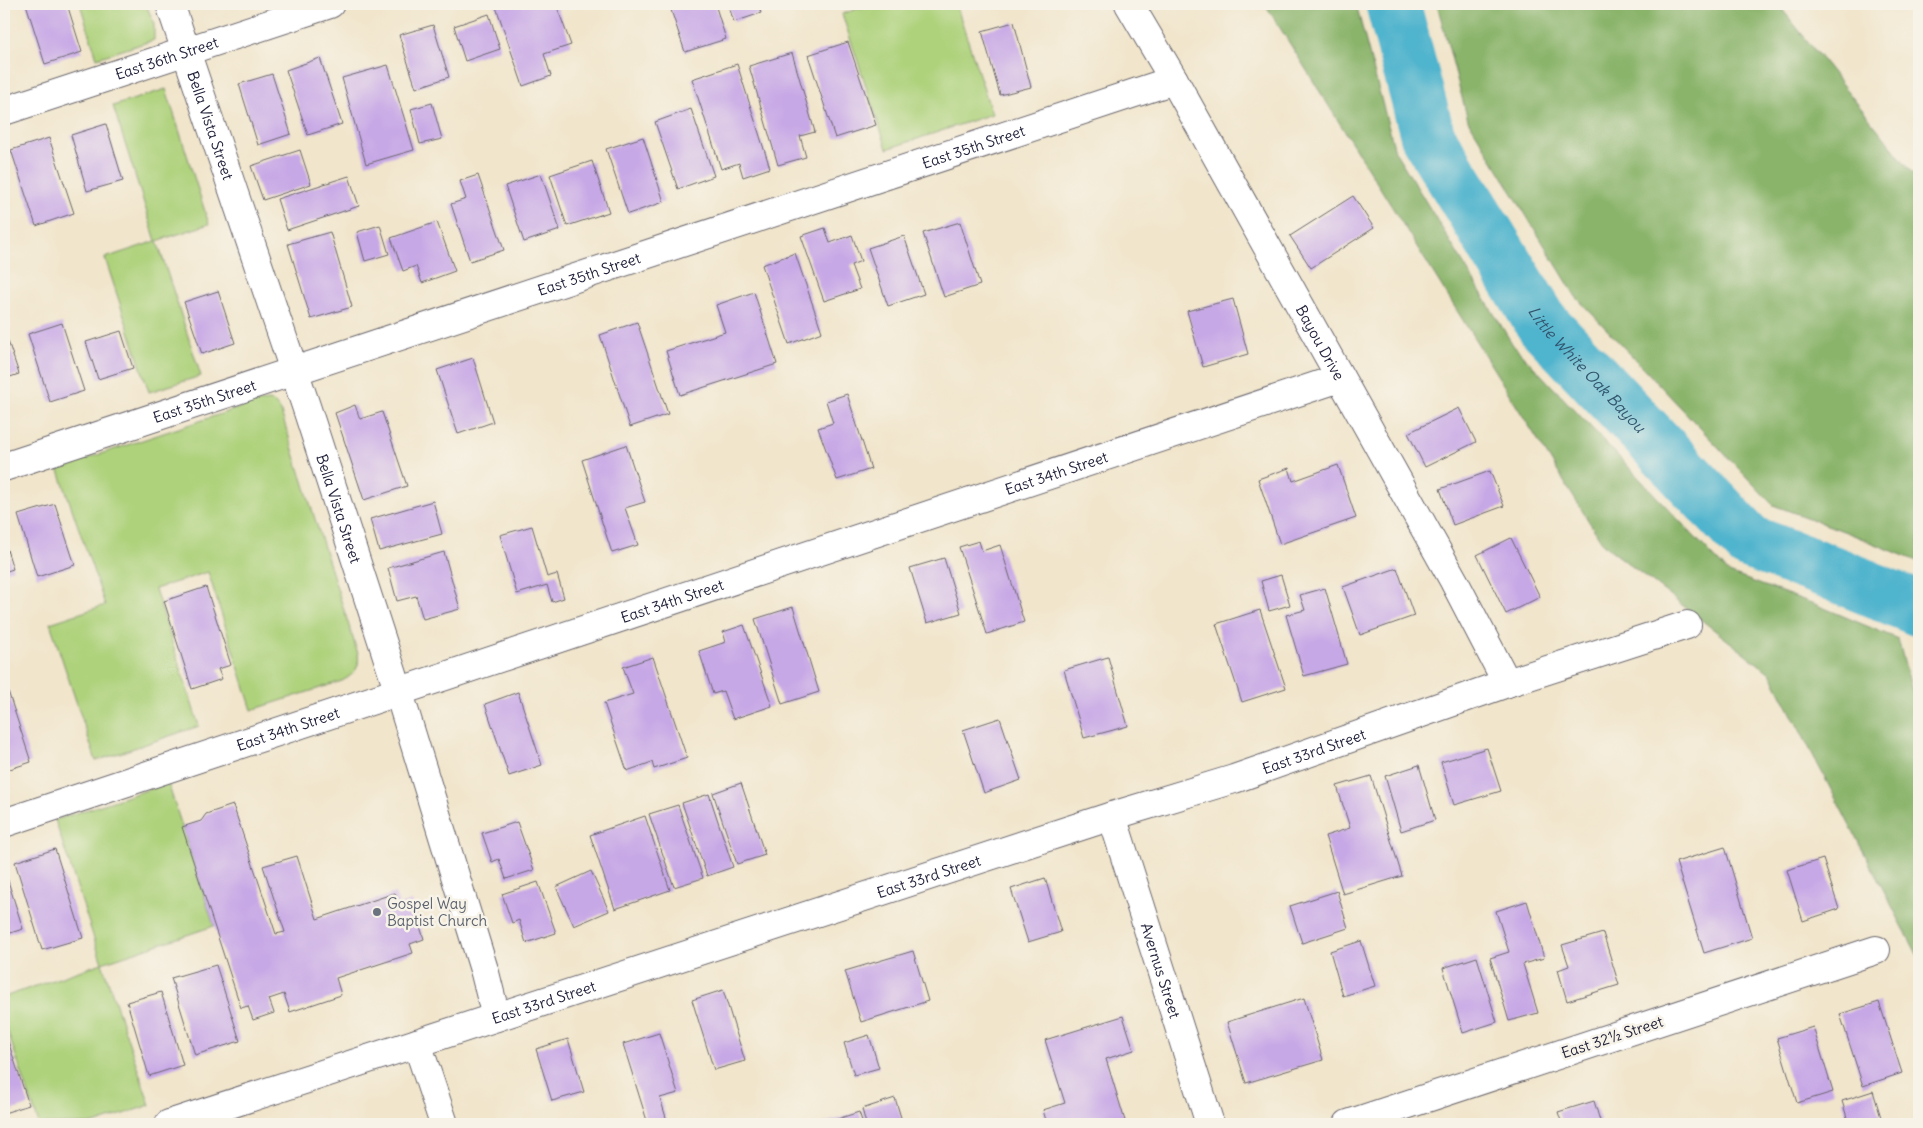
<svg xmlns="http://www.w3.org/2000/svg" width="1923" height="1128" font-family="Delius,sans-serif">
<style>
.green{fill:#aed27b;stroke:#687a5b}
.forest{fill:#8ab46b;stroke:#566b53}
.lines{fill:none;stroke-linecap:round;stroke-linejoin:round}
.river{stroke:#4fb4cd;stroke-width:55}
.building{fill:#c7a8e6}
.minor-casing{stroke:#6a666d;stroke-width:30}
.minor{stroke:#fff;stroke-width:28}
.worship-dot{fill:#6b7280;stroke:#f7f3e8;stroke-width:2}
.labels{text-anchor:middle;dominant-baseline:central;stroke-width:5;stroke-linejoin:round;paint-order:stroke}
.street-label{font-size:15px;fill:#22223b;stroke:#f7f3e8}
.worship-label{font-size:15px;fill:#5b616d;stroke:#f7f3e8;text-anchor:start}
.water-label{font-size:16px;font-style:italic;fill:#32556e;stroke:#f7f3e8}
</style>
<rect width="100%" height="100%" fill="#f7f3e8"/>
<filter id="ink" filterUnits="userSpaceOnUse"><feTurbulence type="fractalNoise" baseFrequency=".02" numOctaves="2"/><feDisplacementMap in="SourceGraphic" scale="10" xChannelSelector="R" yChannelSelector="G"/><feConvolveMatrix kernelMatrix="1 2 1 2 8 2 1 2 1" color-interpolation-filters="sRGB"/></filter>
<filter id="wash" filterUnits="userSpaceOnUse"><feTurbulence type="fractalNoise" baseFrequency=".0096" numOctaves="4" result="noise"/><feDisplacementMap in="SourceGraphic" scale="20" xChannelSelector="R" yChannelSelector="G"/><feGaussianBlur stdDeviation="1.12" result="paint"/><feColorMatrix in="noise" values="0 0 0 0 0 0 0 0 0 0 0 0 0 0 0 0 0 1.4 0 .05"/><feComposite in="paint" operator="in"/></filter>
<g filter="url(#wash)">
<rect width="100%" height="100%" fill="#f1e5cb"/>
<path class="green" d="M80,4H146L154,24V40L97,58Z
M872,4H956L992,114L887,149L842,14Z
M166,89L209,224L157,241L201,376L149,392L105,258L156,241L113,106Z
M270,401L275,403L280,409L358,654C360,668 355,674 342,681L252,710L208,572L155,589L199,726L96,761L50,623L105,605L58,468L257,402Z
M168,783L214,926L102,963L150,1105L94,1124H39L4,1021V997L102,963L55,820Z"/>
<path class="forest" d="M1265,4H1356L1395,151L1513,345L1729,573L1817,605L1898,639L1919,716V958L1770,673L1603,544Z
M1437,4H1778L1919,181V562L1846,532L1773,505L1576,297L1468,120Z"/>
<g class="lines">
<path class="river" id="s1" d="M1393,4L1428,137L1542,323L1749,542L1830,572L1919,609"/>
</g>
<g id="blocks">
<path class="building" d="M26,4H67L82,52L45,64Z
M495,4H556L571,45L544,54L551,76L523,86Z
M669,4H715L726,39L685,52Z
M728,4H758L761,13L734,22Z
M489,14L500,49L465,61L454,26Z
M1014,22L1031,87L1000,95L982,31Z
M433,25L449,77L416,88L399,35Z
M848,42L876,125L835,138L808,55Z
M792,53L815,132L800,136L806,157L778,165L749,66Z
M320,58L342,124L308,135L286,70Z
M737,64L770,168L743,177L739,163L721,169L692,79Z
M388,65L414,150L366,164L342,78Z
M272,74L291,134L258,145L239,84Z
M432,103L442,139L420,144L411,109Z
M691,109L714,176L678,189L655,122Z
M106,124L123,181L87,191L71,135Z
M643,137L664,202L628,214L606,149Z
M49,138L74,213L36,226L11,150Z
M300,150L311,184L263,200L251,166Z
M592,161L609,212L567,226L550,175Z
M541,174L560,230L524,242L505,186Z
M478,175L504,250L470,261L451,204L466,199L460,181Z
M349,176L359,206L287,230L277,199Z
M1353,196L1374,228L1311,268L1290,236Z
M437,222L455,271L422,283L416,266L403,271L391,238Z
M960,222L980,285L944,297L923,233Z
M380,225L389,254L365,261L357,232Z
M825,228L830,243L852,235L861,261L851,265L860,289L824,301L801,236Z
M330,232L352,307L311,319L288,244Z
M904,236L924,294L888,306L868,248Z
M795,253L822,332L789,344L762,265Z
M218,291L235,343L202,354L184,302Z
M754,292L777,364L680,395L666,351L725,332L716,305Z
M1233,299L1248,354L1203,367L1187,311Z
M637,322L668,414L630,427L600,335Z
M62,323L84,391L50,402L28,334Z
M4,329L19,374L4,379Z
M121,331L133,368L98,379L86,342Z
M473,358L493,422L458,434L437,370Z
M847,394L871,469L837,480L818,428L833,423L826,401Z
M355,405L360,419L382,412L407,486L364,500L335,413Z
M1459,408L1476,442L1425,467L1408,433Z
M626,445L645,502L625,508L638,545L612,553L582,460Z
M1338,465L1356,518L1280,544L1258,479L1289,468L1293,481Z
M1490,471L1504,506L1453,525L1440,489Z
M433,501L442,534L379,551L370,519Z
M55,504L75,565L37,577L18,515Z
M532,526L547,577L557,574L564,598L552,602L547,585L517,594L500,535Z
M1511,538L1540,597L1506,614L1477,555Z
M4,540L13,569L4,572Z
M979,541L982,551L1000,545L1024,622L987,634L959,547Z
M444,552L460,609L423,619L416,596L397,601L388,568Z
M944,558L961,613L927,623L910,568Z
M1397,568L1414,616L1360,635L1343,587Z
M1281,575L1290,605L1269,611L1261,581Z
M206,587L231,665L218,669L222,679L192,689L164,601Z
M1325,588L1347,664L1304,676L1286,615L1305,610L1300,595Z
M793,607L819,692L782,704L755,619Z
M1260,610L1286,688L1242,702L1216,624Z
M744,625L772,706L733,719L723,691L713,694L699,651L726,642L723,632Z
M653,657L687,758L654,769L652,762L627,771L604,703L633,694L623,667Z
M1108,657L1128,726L1084,738L1064,670Z
M7,688L31,762L4,771V689Z
M518,692L542,765L509,776L485,704Z
M1000,718L1021,780L984,793L963,730Z
M1487,748L1501,791L1454,805L1441,762Z
M1419,765L1435,820L1401,831L1385,776Z
M1371,776L1402,876L1343,894L1325,836L1350,828L1337,786Z
M741,783L765,855L737,864L713,793Z
M709,794L733,867L707,876L682,803Z
M233,805L276,934L285,932L263,866L297,856L317,919L395,893L399,905L412,901L424,939L410,944L413,953L336,978L341,995L290,1012L284,994L269,999L274,1013L253,1020L248,1006L241,1008L182,827L201,821L206,814Z
M678,805L703,878L674,887L649,814Z
M645,816L670,890L615,909L590,835Z
M517,822L534,870L506,879L499,859L492,862L482,833Z
M1725,847L1752,938L1704,953L1676,862Z
M55,849L83,938L42,950L15,862Z
M1823,859L1839,909L1803,921L1787,870Z
M4,868L23,929L4,935Z
M591,871L609,911L574,926L556,887Z
M1045,878L1061,932L1028,942L1011,889Z
M538,882L556,933L526,943L519,920L512,923L502,894Z
M1337,891L1348,928L1302,943L1290,906Z
M1527,901L1544,958L1523,964L1538,1013L1509,1021L1490,958L1509,952L1496,911Z
M1603,933L1619,985L1567,1001L1558,970L1569,966L1562,945Z
M1361,941L1375,986L1343,996L1330,951Z
M913,951L928,1001L861,1022L845,971Z
M1477,957L1497,1022L1463,1033L1443,968Z
M216,965L240,1041L195,1055L171,978Z
M723,990L745,1061L714,1070L692,1000Z
M161,992L183,1065L149,1076L127,1002Z
M1304,998L1323,1060L1246,1083L1227,1022Z
M1879,1002L1902,1073L1863,1086L1840,1014Z
M1123,1016L1134,1050L1106,1059L1126,1124H1047L1043,1110L1065,1103L1045,1040Z
M1813,1027L1833,1092L1797,1103L1777,1038Z
M4,1029L29,1105L4,1113Z
M659,1033L678,1093L660,1098L668,1124H648L623,1044Z
M869,1035L879,1068L854,1075L844,1043Z
M568,1039L584,1092L552,1101L536,1049Z
M1873,1091L1883,1124H1849L1842,1101Z
M895,1098L903,1124H866L862,1109Z
M1594,1101L1601,1124H1562L1558,1112Z
M859,1112L863,1124H822Z"/>
</g>
</g>
<g filter="url(#ink)">
<use href="#blocks" fill-opacity="0" stroke="#6a666d" stroke-width="1"/>
<g class="lines">
<g class="minor-casing">
<g id="minor">
<path id="s2" d="M170,4L306,406L399,693L485,973L496,1017"/>
<path id="s3" d="M1129,4L1174,80L1454,581L1507,683"/>
<path id="s4" d="M4,111L330,4"/>
<path id="s5" d="M4,467L1174,80"/>
<path id="s6" d="M1112,816L1210,1124"/>
<path id="s7" d="M4,823L1340,378"/>
<path d="M417,1043L444,1124"/>
<path id="s8" d="M169,1124L1112,816L1234,779L1507,683L1687,625"/>
<path d="M1348,1124L1876,950"/>
</g>
</g>
<use href="#minor" class="minor"/>
</g>
</g>
<circle class="worship-dot" cx="377" cy="912" r="5"/>
<g class="labels">
<g class="street-label">
<text stroke="none"><textPath href="#s4" startOffset="171">East 36th Street</textPath></text>
<text stroke="none"><textPath href="#s2" startOffset="128">Bella Vista Street</textPath></text>
<text stroke="none"><textPath href="#s5" startOffset="1021">East 35th Street</textPath></text>
<text stroke="none"><textPath href="#s5" startOffset="616">East 35th Street</textPath></text>
<text stroke="none"><textPath href="#s3" startOffset="389">Bayou Drive</textPath></text>
<text stroke="none"><textPath href="#s5" startOffset="211">East 35th Street</textPath></text>
<text stroke="none"><textPath href="#s7" startOffset="1109">East 34th Street</textPath></text>
<text stroke="none"><textPath href="#s2" startOffset="532">Bella Vista Street</textPath></text>
<text stroke="none"><textPath href="#s7" startOffset="704">East 34th Street</textPath></text>
<text stroke="none"><textPath href="#s7" startOffset="299">East 34th Street</textPath></text>
<text stroke="none"><textPath href="#s8" startOffset="1204">East 33rd Street</textPath></text>
<text stroke="none"><textPath href="#s8" startOffset="799">East 33rd Street</textPath></text>
<text stroke="none"><textPath href="#s6" startOffset="162">Avernus Street</textPath></text>
<text stroke="none"><textPath href="#s8" startOffset="394">East 33rd Street</textPath></text>
<text transform="translate(1612 1037) rotate(-18)">East 32½ Street</text>
</g>
<g class="worship-label">
<text x="387" y="903">Gospel Way<tspan x="387" dy="17">Baptist Church</tspan></text>
</g>
<g class="water-label">
<text stroke="none"><textPath href="#s1" startOffset="420">Little White Oak Bayou</textPath></text>
</g>
</g>
<rect width="1923" height="1128" fill="none" stroke="#f7f3e8" stroke-width="20"/>
</svg>
